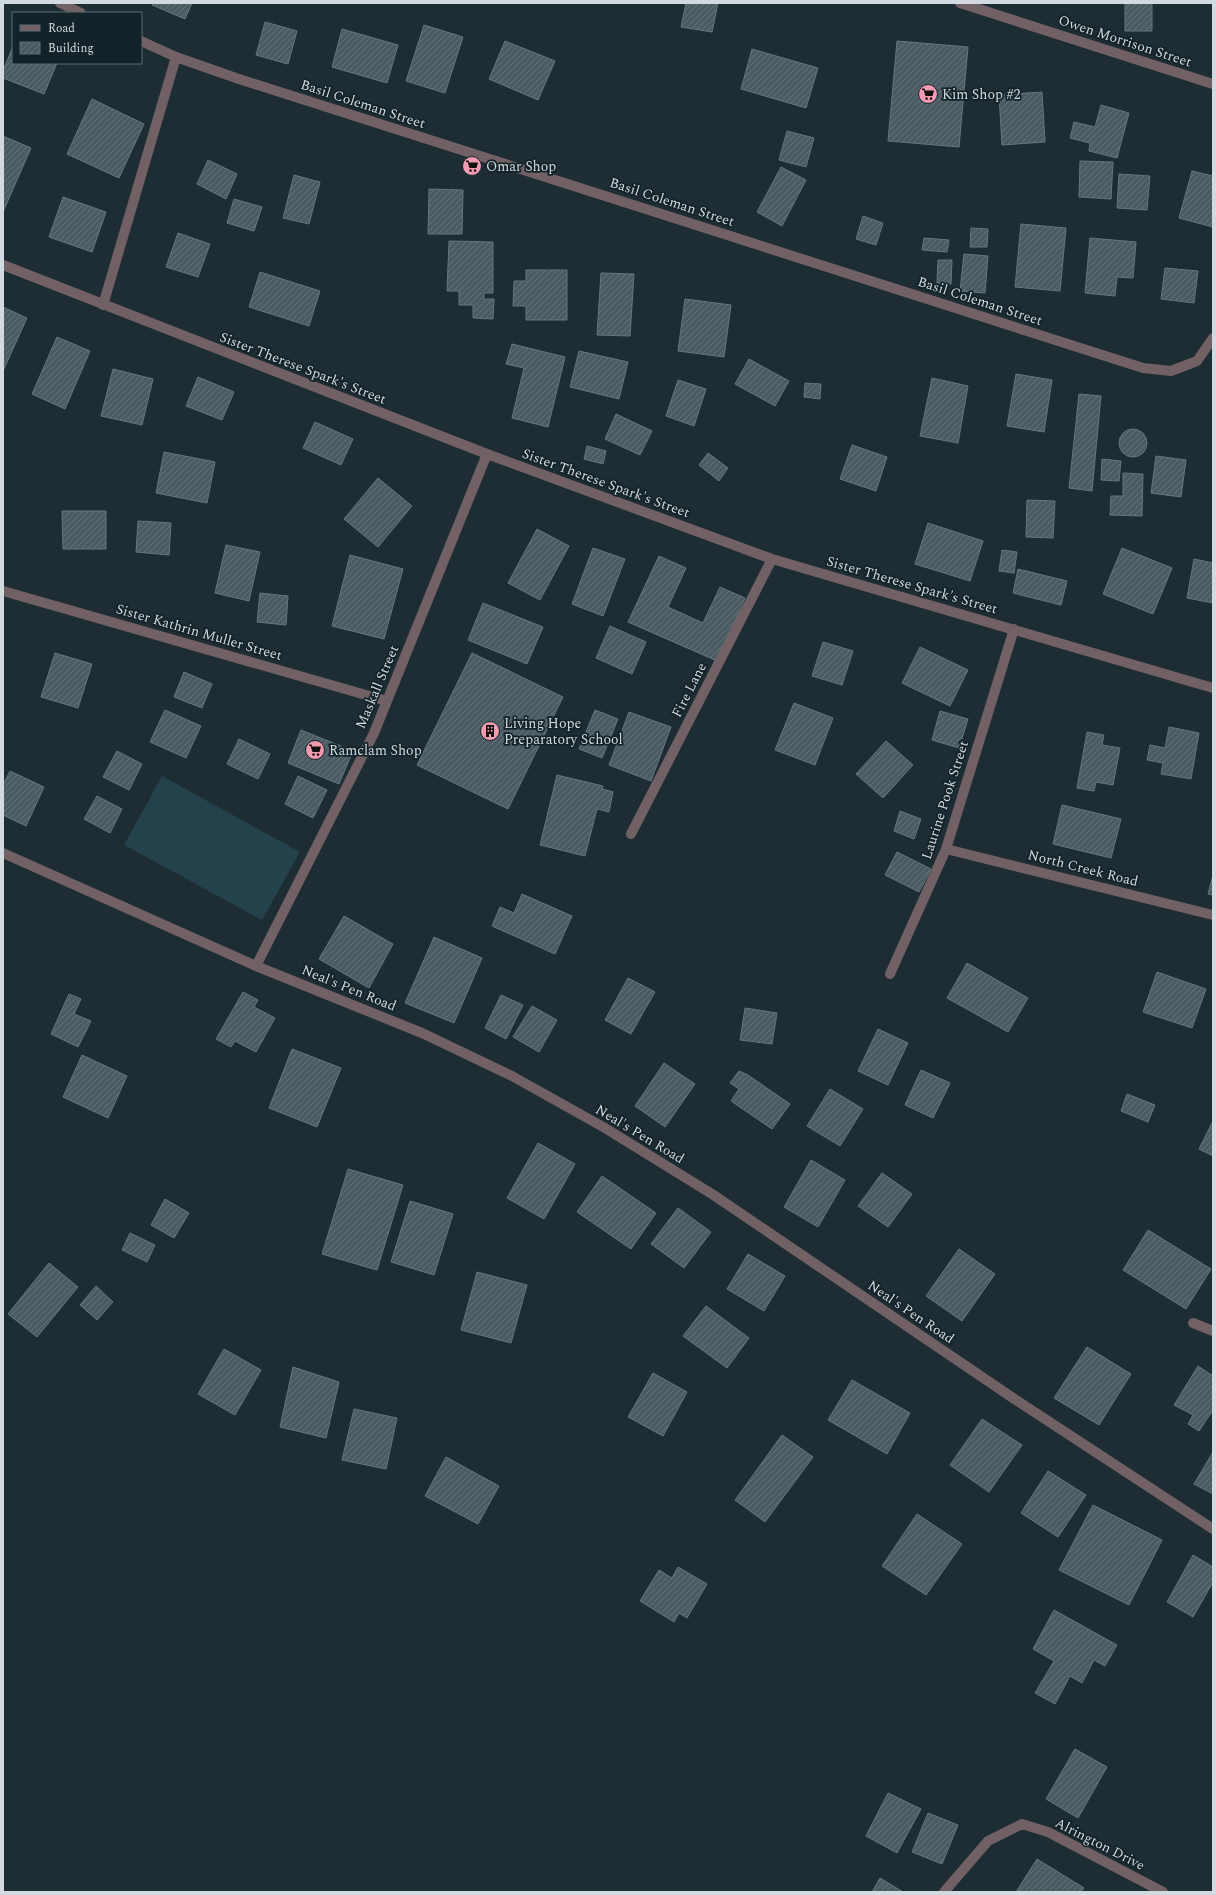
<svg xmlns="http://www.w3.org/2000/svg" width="1216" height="1895" font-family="Spectral,serif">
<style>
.pitch{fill:#24424c}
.building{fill:url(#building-hatch);stroke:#65777e}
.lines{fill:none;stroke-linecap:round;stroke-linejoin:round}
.minor{stroke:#726164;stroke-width:10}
.labels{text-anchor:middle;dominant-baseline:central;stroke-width:3.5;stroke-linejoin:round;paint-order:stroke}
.street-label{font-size:14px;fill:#d1dbdf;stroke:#132329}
.poi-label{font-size:14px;fill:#d1dbdf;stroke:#132329;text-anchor:start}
</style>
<defs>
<pattern id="building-hatch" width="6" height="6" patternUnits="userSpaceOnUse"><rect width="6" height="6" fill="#4a5b62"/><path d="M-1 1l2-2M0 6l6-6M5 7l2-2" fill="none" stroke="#637278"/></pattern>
</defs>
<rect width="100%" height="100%" fill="#1d2d33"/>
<path class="pitch" d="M162,776L300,852L262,920L124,845Z"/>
<path class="building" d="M153,3H192L185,19L152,5Z
M686,3H718L712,32L681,27Z
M1125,3H1152V31H1125Z
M265,22L297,31L288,64L256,55Z
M424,25L463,37L445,93L406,81Z
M342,29L398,45L387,83L332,67Z
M505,41L555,61L538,100L489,79Z
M897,41L968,47L959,147L888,141Z
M13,46V63H57L44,94L3,78V71Z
M752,49L818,68L806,108L741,89Z
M1042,92L1045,142L1002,145L999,95Z
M92,99L144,124L119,178L67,154Z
M1101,105L1129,113L1117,158L1089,151L1090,143L1070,138L1074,122L1095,127Z
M787,131L814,138L806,167L779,160Z
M3,136L31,148L3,212Z
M208,160L237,174L226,199L197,184Z
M1080,161L1113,162L1111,199L1079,197Z
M781,167L806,180L782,226L757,212Z
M1192,171L1213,176V227L1179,218Z
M1119,174L1150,176L1147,210L1117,208Z
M294,175L320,182L309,224L283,218Z
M429,189L463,190L462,234H428Z
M63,197L106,212L92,252L49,237Z
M234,199L262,207L254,231L227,223Z
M863,216L883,223L876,245L856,239Z
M1021,224L1066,228L1060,291L1015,287Z
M971,228L988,229L987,247H970Z
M178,233L210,244L198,277L166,267Z
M924,238L949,240L947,252L922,250Z
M1090,238L1136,242L1133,278L1117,277L1115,296L1085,293Z
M449,241L493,242V293H484V299H494L493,319L473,318V305H459V291H447Z
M964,254L988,256L985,293L960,291Z
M938,260H952L951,284L937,283Z
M1165,268L1198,271L1194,303L1161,299Z
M526,270H567V320H526V306H513L514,281H526Z
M260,272L320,291L309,326L249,307Z
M601,273L634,274L630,336L597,335Z
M685,299L731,305L724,357L678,351Z
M3,307L27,318L3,371Z
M57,337L90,351L65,409L32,394Z
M512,344L565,357L548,427L512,418L524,368L506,364Z
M579,351L628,362L619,399L570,387Z
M749,359L789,381L775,406L735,384Z
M113,369L153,379L142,425L101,416Z
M1016,374L1052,380L1044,432L1007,426Z
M198,377L234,392L222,420L186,406Z
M932,378L968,386L958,443L920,436Z
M678,380L706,389L694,426L666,416Z
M805,383L821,384L820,399L804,397Z
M1079,394L1101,396L1092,491L1069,488Z
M616,414L652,431L640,455L605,439Z
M315,422L353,439L341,465L303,448Z
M1119 443a14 14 0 1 1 28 0a14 14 0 1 1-28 0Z
M852,445L887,457L876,491L840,479Z
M587,446L606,451L603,464L584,459Z
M164,452L215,462L207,503L156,493Z
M708,453L728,468L719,481L699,465Z
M1156,456L1186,460L1181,497L1151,493Z
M1102,459L1121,461L1119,481L1101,480Z
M1123,473L1143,474L1142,516L1110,515L1111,496H1123Z
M378,478L412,506L378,547L344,519Z
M1027,500L1055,501L1053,538L1026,537Z
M62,511H106V549H63Z
M138,521L171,523L169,555L136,552Z
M928,523L983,541L970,581L915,564Z
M537,529L569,546L540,600L508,583Z
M226,545L260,552L249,601L215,593Z
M593,548L625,559L603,616L572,604Z
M1122,548L1172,568L1153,614L1103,594Z
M1002,550L1017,552L1014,573L999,571Z
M350,555L403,569L384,639L332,626Z
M659,556L686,568L668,607L703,623L720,587L745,598L717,661L628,622Z
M1194,559L1213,563V603L1187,598Z
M1018,569L1067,581L1061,605L1013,593Z
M260,593L288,596L286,625L257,622Z
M483,603L543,627L527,664L468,640Z
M610,626L646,642L632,674L596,658Z
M823,642L853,651L842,685L812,676Z
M920,647L968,670L950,706L902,683Z
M55,653L92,664L78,708L41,697Z
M472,653L563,697L508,809L417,765Z
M184,672L212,684L202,708L174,697Z
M794,703L833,718L815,765L775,750Z
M165,710L201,726L186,758L150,742Z
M595,710L618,719L602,758L579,749Z
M940,711L968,719L959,748L932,740Z
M629,712L671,727L651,781L609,765Z
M1169,727L1199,733L1191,779L1161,774L1163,763L1147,760L1150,745L1165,748Z
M301,730L353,751L339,784L288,763Z
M1087,732L1104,735L1102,745L1120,748L1113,785L1096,782L1094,791L1077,788Z
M239,739L270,754L258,779L227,764Z
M886,741L913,765L883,798L856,774Z
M117,751L142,764L129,790L103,777Z
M10,771L44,787L26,826L3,815V785Z
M557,775L603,786L602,789L613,792L609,812L597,809L585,856L540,845Z
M298,776L327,790L313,818L285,804Z
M97,796L122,809L110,833L84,819Z
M1062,805L1121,819L1111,858L1053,844Z
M900,811L921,819L914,839L894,831Z
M897,852L931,869L919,892L885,875Z
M1213,875V895L1208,894Z
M522,894L572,916L555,954L492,926L500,907L514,913Z
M344,916L393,944L369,988L319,959Z
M434,937L482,958L454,1023L405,1003Z
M967,963L1028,998L1008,1032L947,998Z
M1157,972L1206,989L1192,1028L1143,1012Z
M628,978L655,992L631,1034L605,1020Z
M243,992L258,1000L254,1007L275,1018L256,1052L235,1041L231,1047L216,1039Z
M69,994L81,999L74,1014L91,1021L78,1047L51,1034Z
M501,995L523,1005L506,1039L485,1028Z
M532,1006L557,1020L539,1052L513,1037Z
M745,1008L777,1013L772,1044L740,1040Z
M878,1029L908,1043L888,1085L858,1071Z
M292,1049L341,1068L317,1127L269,1108Z
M82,1055L127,1076L108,1118L63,1097Z
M664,1063L695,1084L665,1127L635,1106Z
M921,1070L950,1083L933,1118L905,1105Z
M739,1071L748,1075L790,1104L772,1129L731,1101L739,1089L730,1083Z
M830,1089L863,1109L840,1146L807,1126Z
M1127,1094L1155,1105L1148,1122L1121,1111Z
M1213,1121V1156L1199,1149Z
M538,1143L575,1164L544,1219L507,1198Z
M811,1160L845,1180L818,1227L784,1207Z
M348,1169L403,1185L377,1270L322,1254Z
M882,1173L912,1194L888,1227L858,1206Z
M602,1176L656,1213L631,1249L577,1212Z
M165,1199L189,1213L174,1238L151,1225Z
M410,1201L453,1214L434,1275L391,1262Z
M678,1208L711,1232L684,1268L651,1244Z
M1148,1230L1211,1269L1186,1309L1123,1270Z
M130,1233L155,1245L147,1262L122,1250Z
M959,1249L995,1274L962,1321L926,1296Z
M748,1254L785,1276L764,1311L727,1289Z
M49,1263L78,1287L37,1337L8,1314Z
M477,1272L527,1285L511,1343L461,1330Z
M96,1286L113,1302L97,1320L80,1305Z
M706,1306L749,1338L727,1368L683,1336Z
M1087,1347L1131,1374L1099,1425L1054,1398Z
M224,1349L261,1370L235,1415L198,1394Z
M1198,1366L1213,1376V1410L1199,1431L1188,1424L1193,1415L1174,1405Z
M293,1367L339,1382L326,1438L280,1427Z
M653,1373L687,1392L663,1436L628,1417Z
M852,1380L910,1413L887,1454L828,1420Z
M354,1409L397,1418L386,1469L342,1460Z
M982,1419L1022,1445L989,1492L950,1465Z
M782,1435L813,1457L765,1522L735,1500Z
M1213,1452V1494L1194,1484Z
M446,1457L499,1486L478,1524L425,1496Z
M1048,1471L1086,1495L1058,1537L1021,1513Z
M1093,1505L1162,1540L1129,1605L1059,1570Z
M917,1514L962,1544L926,1595L882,1566Z
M1193,1555L1213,1567V1582L1193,1617L1167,1602Z
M678,1567L707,1584L687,1618L679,1613L674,1622L640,1601L659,1570L672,1578Z
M1054,1610L1117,1645L1105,1666L1094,1660L1082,1683L1070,1676L1055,1704L1035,1693L1054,1661L1033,1649Z
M1075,1749L1107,1767L1078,1818L1046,1799Z
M888,1793L921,1809L897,1853L866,1836Z
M928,1813L958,1825L942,1864L912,1852Z
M1037,1859L1084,1888L1081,1892H1016Z
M880,1878L903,1892H872Z"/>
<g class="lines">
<path class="minor" d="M60,3L81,13
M960,3L1213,84
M141,41L176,57L236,78L1143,368L1171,371L1197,361L1213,338
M3,265L487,454L772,559L1213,688
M103,305L176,57
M3,591L387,701
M631,834L772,559
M946,849L1213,915
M3,853L256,966L422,1033L512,1076L605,1128L712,1194L1013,1398L1213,1529
M256,966L374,733L487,454
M890,974L946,849L1014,629
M1193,1323L1213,1331
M944,1892L988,1841L1022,1824L1048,1832L1163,1892"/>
</g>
<defs>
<g id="supermarket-disc" transform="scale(1)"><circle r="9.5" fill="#f29aaf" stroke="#132329"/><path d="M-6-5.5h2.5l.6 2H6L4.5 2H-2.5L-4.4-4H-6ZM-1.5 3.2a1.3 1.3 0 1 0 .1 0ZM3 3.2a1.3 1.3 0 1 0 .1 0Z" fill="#111"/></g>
<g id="building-disc" transform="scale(1)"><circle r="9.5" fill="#f29aaf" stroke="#132329"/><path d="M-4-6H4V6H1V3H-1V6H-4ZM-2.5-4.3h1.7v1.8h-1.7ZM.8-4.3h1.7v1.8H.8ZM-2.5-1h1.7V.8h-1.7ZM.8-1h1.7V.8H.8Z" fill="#111"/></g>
</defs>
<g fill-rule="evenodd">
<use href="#supermarket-disc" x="928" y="94"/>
<use href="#supermarket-disc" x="472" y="166"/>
<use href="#building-disc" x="490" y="731"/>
<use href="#supermarket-disc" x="315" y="750"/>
</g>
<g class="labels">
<g class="street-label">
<text transform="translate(1125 41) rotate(18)">Owen Morrison Street</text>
<text transform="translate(363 104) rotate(18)">Basil Coleman Street</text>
<text transform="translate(672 202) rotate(18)">Basil Coleman Street</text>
<text transform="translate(980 301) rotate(18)">Basil Coleman Street</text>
<text transform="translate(303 368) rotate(21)">Sister Therese Spark's Street</text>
<text transform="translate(606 483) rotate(20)">Sister Therese Spark's Street</text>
<text transform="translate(912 585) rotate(16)">Sister Therese Spark's Street</text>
<text transform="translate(199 632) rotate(16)">Sister Kathrin Muller Street</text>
<text transform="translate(377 687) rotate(-67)">Maskall Street</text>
<text transform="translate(689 690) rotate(-63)">Fire Lane</text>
<text transform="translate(945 800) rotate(-72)">Laurine Pook Street</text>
<text transform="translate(1083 868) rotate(14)">North Creek Road</text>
<text transform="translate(349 988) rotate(22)">Neal's Pen Road</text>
<text transform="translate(640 1134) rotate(31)">Neal's Pen Road</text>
<text transform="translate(911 1312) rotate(34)">Neal's Pen Road</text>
<text transform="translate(1100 1844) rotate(27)">Alrington Drive</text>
</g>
<g class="poi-label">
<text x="942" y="94">Kim Shop #2</text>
<text x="486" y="166">Omar Shop</text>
<text x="504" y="723">Living Hope<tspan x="504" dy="16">Preparatory School</tspan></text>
<text x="329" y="750">Ramclam Shop</text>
</g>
</g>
<rect width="1216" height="1895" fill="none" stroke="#d1dbdf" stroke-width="8"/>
<rect x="12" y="12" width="130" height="52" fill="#132329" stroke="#5f6d72"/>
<rect x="20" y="25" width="20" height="6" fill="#726164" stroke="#5f6d72"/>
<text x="48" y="32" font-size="12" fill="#d1dbdf">Road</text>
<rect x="20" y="42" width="20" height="12" fill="url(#building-hatch)" stroke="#5f6d72"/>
<text x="48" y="52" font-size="12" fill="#d1dbdf">Building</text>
</svg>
